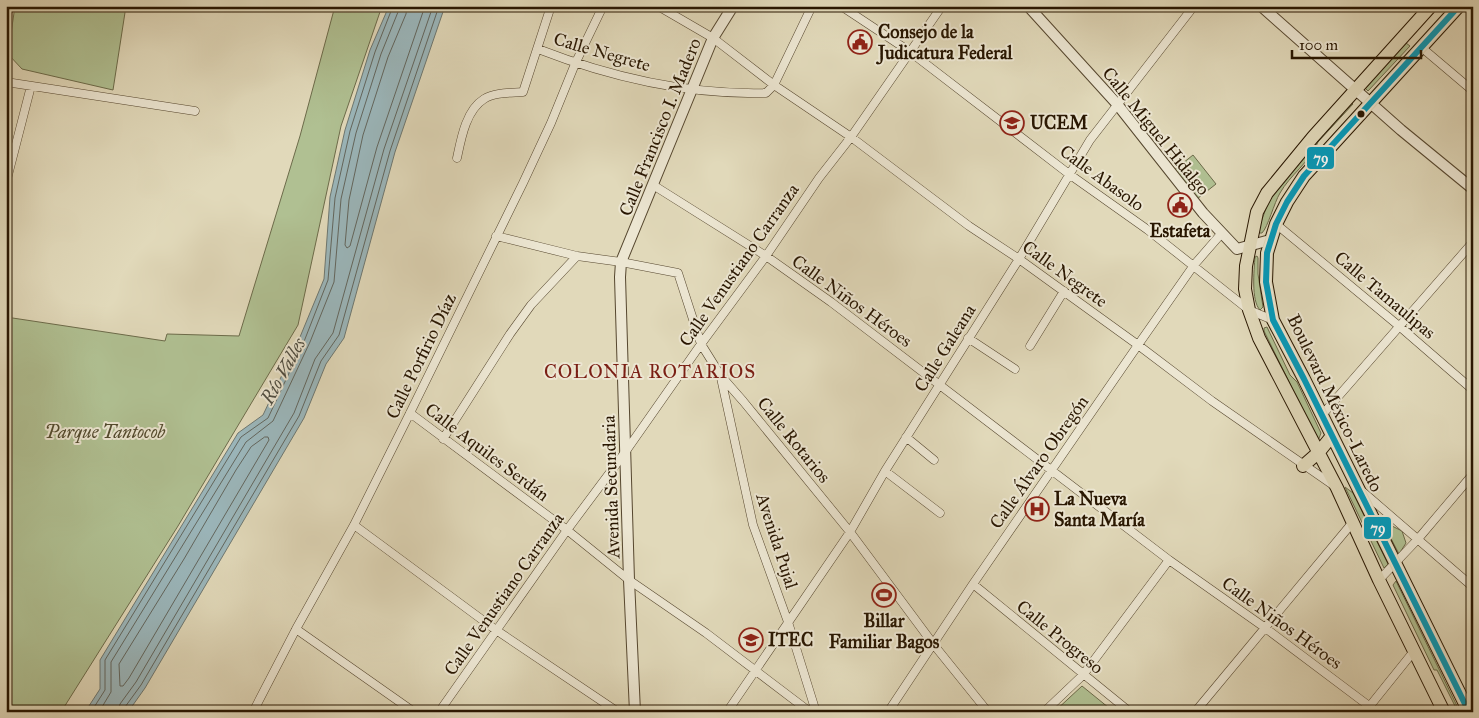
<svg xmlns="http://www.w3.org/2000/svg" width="1479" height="718" font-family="'IM FELL Great Primer',serif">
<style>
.green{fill:#b0c092;stroke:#6c6b4a}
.water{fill:#9bb7bc;stroke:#6d7771}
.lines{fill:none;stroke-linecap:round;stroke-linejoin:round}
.shore{stroke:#62665e;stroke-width:1}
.minor-casing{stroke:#56472f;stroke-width:9}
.tertiary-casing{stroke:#56472f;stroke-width:12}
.primary-casing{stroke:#281601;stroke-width:14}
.minor{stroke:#ece6d2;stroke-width:8}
.tertiary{stroke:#ece6d2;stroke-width:10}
.primary{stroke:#e1d9ba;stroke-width:12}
.bus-1-casing{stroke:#ece6d2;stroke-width:10}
.bus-1{stroke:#049aba;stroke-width:6}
.bus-dot{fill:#281601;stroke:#ece6d2;stroke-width:2}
.labels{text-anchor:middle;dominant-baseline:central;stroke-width:4;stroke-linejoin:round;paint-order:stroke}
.poi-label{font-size:18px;font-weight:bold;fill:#281601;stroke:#ece6d2;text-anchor:start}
.street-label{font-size:18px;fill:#281601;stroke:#ece6d2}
.park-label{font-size:18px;font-style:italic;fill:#51492c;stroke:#ece6d2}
.water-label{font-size:19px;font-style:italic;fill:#504e42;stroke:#ece6d2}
.neighbourhood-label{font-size:19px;letter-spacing:1px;fill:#7a1f14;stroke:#ece6d2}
.line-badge{stroke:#ece6d2;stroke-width:2}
.badge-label{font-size:14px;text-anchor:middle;font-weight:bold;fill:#fff}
</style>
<rect width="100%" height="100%" fill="#e1d9ba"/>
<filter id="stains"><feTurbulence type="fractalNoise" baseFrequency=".004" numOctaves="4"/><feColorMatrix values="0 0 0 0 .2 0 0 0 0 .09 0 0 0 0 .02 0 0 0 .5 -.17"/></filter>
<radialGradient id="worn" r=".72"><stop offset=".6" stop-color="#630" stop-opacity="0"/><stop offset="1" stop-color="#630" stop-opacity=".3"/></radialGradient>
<path class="green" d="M15,6H126L113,90L22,69L8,54Z
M335,6H382L341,126L298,325L178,526L61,712H6V317L165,341L167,334L239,336L300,136Z
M1406,43L1410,46L1368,91L1365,88Z
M1352,103L1353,104L1318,142C1310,162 1290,175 1280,193C1274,203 1268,227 1262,233H1257L1268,203L1284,178Z
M1193,155L1216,184L1197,199L1173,171Z
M1257,256L1258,258V274L1263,307L1260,310C1251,301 1254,270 1255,257Z
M1267,327L1290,375L1297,382L1321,433L1318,441L1264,331V328Z
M1345,487L1353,493L1388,564L1384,568Z
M1384,522L1402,531L1406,543L1399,554L1383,523Z
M1396,581L1458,708L1455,706L1437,670H1434L1393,585Z
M1082,686L1114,712H1054Z"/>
<path class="water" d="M389,6H445L395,152L344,338L326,364L304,418L145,688L128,712H83L87,709L100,689V660L238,433L263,415L300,337L324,279L330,197L345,130L370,50Z"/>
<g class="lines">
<path class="shore" d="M407,6L406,14L388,57L363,135L349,200L345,245L347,248L350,246L377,147L425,6
M265,437H268L269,440L129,678L123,686H120L119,664L184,559L236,470L251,447Z
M91,712L105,690V660L241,437L268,418L305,339L328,280L335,198L350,131L375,52L393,6
M99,712L111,692V662L246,442L273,421L310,342L334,282L341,199L356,133L381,54L398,12L399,6
M118,712L120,704L136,682L294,413L315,359L333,333L384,149L433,6
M124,712L125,707L141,685L299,416L321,361L339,335L390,151L439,6"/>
<g class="minor-casing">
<path id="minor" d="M658,6L713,38L774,85L851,137L969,226L1019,259L1138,345L1212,401L1333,485
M841,6L909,51L1069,174L1148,230L1249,310L1273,320
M1421,47L1473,91
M538,49C610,77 688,95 766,93L774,85L812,6
M6,82L195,111
M457,158C461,139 466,110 484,99C495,92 511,93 523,92L551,6
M6,183L31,86
M653,185L766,256L831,302L1169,560L1264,627L1377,712
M1276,224L1399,326L1473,390
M496,236L577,256L621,262L678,273L701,344L721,376L743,401L850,532L934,645L988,712
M968,338L1015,369
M1030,346L1064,291
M721,378L753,525L788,622L816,712
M410,413L567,530L629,580L706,633L810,712
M1322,415L1473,242
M906,437L934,460
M443,439L510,334L531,305L577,256
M885,471L940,513
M1363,492L1473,587
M354,525L496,630L618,712
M1379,580L1418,539L1473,474
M973,584L1130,712
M296,629L414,712
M253,712L296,629L354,525L410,413L523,183L551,123L575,64L603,6
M439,712L567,530L626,451L701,344L766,256L819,178L851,137L942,6
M727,712L850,532L885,471L1019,259L1090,140L1194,6
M888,712L973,584L1138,345L1194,265L1221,234
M1044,712L1083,675L1169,560
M1195,712L1353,522
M1365,712L1414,651"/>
</g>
<g class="tertiary-casing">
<path id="tertiary" d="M1028,6L1117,104L1203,213L1237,249L1270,240
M1261,6L1401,130L1473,189
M635,712L629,580L620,277L621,262L713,38L733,6"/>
</g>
<g class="primary-casing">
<path id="primary" d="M1431,6L1313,137L1267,193L1257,212L1246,266L1245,289L1249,310L1259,338L1337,488L1379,580L1444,712
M1459,6L1304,176L1287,202L1276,224L1267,253L1266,282L1273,320L1304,379L1469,712
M1303,466L1319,452L1331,437"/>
</g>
<use href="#minor" class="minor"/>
<use href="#tertiary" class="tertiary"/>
<use href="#primary" class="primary"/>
<g class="bus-1-casing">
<path id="bus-1" d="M1459,6L1304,176L1287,202L1276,224L1267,253L1266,282L1273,320L1304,379L1469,712"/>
</g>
<use href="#bus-1" class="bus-1"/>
</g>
<defs>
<g id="civic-ring" transform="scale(1.25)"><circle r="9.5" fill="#ece6d2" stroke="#8f2418" stroke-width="1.5"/><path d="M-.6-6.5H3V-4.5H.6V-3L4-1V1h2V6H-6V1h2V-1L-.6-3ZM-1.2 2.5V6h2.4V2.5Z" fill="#8f2418"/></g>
<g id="university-ring" transform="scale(1.25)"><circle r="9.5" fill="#ece6d2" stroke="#8f2418" stroke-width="1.5"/><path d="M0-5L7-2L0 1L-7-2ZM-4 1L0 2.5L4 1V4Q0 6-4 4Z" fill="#8f2418"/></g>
<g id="hospital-ring" transform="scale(1.25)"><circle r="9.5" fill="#ece6d2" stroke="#8f2418" stroke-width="1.5"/><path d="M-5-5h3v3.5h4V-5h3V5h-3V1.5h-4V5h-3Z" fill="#8f2418"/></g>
<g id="stadium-ring" transform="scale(1.25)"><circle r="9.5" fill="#ece6d2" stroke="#8f2418" stroke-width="1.5"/><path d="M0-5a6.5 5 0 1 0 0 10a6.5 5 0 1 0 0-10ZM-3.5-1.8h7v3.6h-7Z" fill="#8f2418"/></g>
</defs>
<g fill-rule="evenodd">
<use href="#civic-ring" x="860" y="42"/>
<use href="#university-ring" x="1012" y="123"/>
<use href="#civic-ring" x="1180" y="205"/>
<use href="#hospital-ring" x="1037" y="509"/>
<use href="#stadium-ring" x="884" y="595"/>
<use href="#university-ring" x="751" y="640"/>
</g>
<circle class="bus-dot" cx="1361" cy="114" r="4.5"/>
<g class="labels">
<g class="poi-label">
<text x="878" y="32">Consejo de la<tspan x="878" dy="21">Judicatura Federal</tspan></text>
<text x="1030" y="123">UCEM</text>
<text x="1180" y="231" text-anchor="middle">Estafeta</text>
<text x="1054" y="499">La Nueva<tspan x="1054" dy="21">Santa María</tspan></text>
<text x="884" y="621" text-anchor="middle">Billar<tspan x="884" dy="21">Familiar Bagos</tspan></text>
<text x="768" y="640">ITEC</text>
</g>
<g class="street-label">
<text transform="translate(602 52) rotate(16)">Calle Negrete</text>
<text transform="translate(660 127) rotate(-68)">Calle Francisco I. Madero</text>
<text transform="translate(1156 131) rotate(51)">Calle Miguel Hidalgo</text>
<text transform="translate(1102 178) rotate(36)">Calle Abasolo</text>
<text transform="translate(739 265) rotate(-55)">Calle Venustiano Carranza</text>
<text transform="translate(1065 274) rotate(36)">Calle Negrete</text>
<text transform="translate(1385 295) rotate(40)">Calle Tamaulipas</text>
<text transform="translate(852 301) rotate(36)">Calle Niños Héroes</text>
<text transform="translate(945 348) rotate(-58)">Calle Galeana</text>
<text transform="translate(421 356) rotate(-64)">Calle Porfirio Díaz</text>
<text transform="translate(1335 403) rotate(64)">Boulevard México-Laredo</text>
<text transform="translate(794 440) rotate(51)">Calle Rotarios</text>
<text transform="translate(487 452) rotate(37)">Calle Aquiles Serdán</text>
<text transform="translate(1039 462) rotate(-55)">Calle Álvaro Obregón</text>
<text transform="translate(611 487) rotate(-92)">Avenida Secundaria</text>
<text transform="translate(777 541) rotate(72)">Avenida Pujal</text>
<text transform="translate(504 594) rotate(-55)">Calle Venustiano Carranza</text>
<text transform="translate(1282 623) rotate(36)">Calle Niños Héroes</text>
<text transform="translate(1060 637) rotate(39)">Calle Progreso</text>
</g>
<g class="park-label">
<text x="105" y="432">Parque Tantocob</text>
</g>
<g class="water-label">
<text transform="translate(283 371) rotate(-61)">Río Valles</text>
</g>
<g class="neighbourhood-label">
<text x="650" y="371">COLONIA ROTARIOS</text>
</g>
</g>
<g class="line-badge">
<rect x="1306" y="146" width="29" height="24" rx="5" fill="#049aba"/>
<rect x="1363" y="516" width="29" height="24" rx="5" fill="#049aba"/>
</g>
<g class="badge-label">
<text x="1321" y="163">79</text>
<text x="1378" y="533">79</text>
</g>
<rect width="1479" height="718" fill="none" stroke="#e1d9ba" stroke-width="25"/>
<rect x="8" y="8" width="1464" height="703" fill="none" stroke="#281601" stroke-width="2.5"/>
<rect x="12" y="12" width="1454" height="693" fill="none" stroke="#281601"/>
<path d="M1292 50v8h129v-8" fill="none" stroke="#281601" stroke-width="2.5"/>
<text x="1299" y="50" font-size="15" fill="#281601" stroke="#ece6d2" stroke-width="4" paint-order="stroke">100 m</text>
<rect width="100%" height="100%" filter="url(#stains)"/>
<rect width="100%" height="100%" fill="url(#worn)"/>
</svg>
